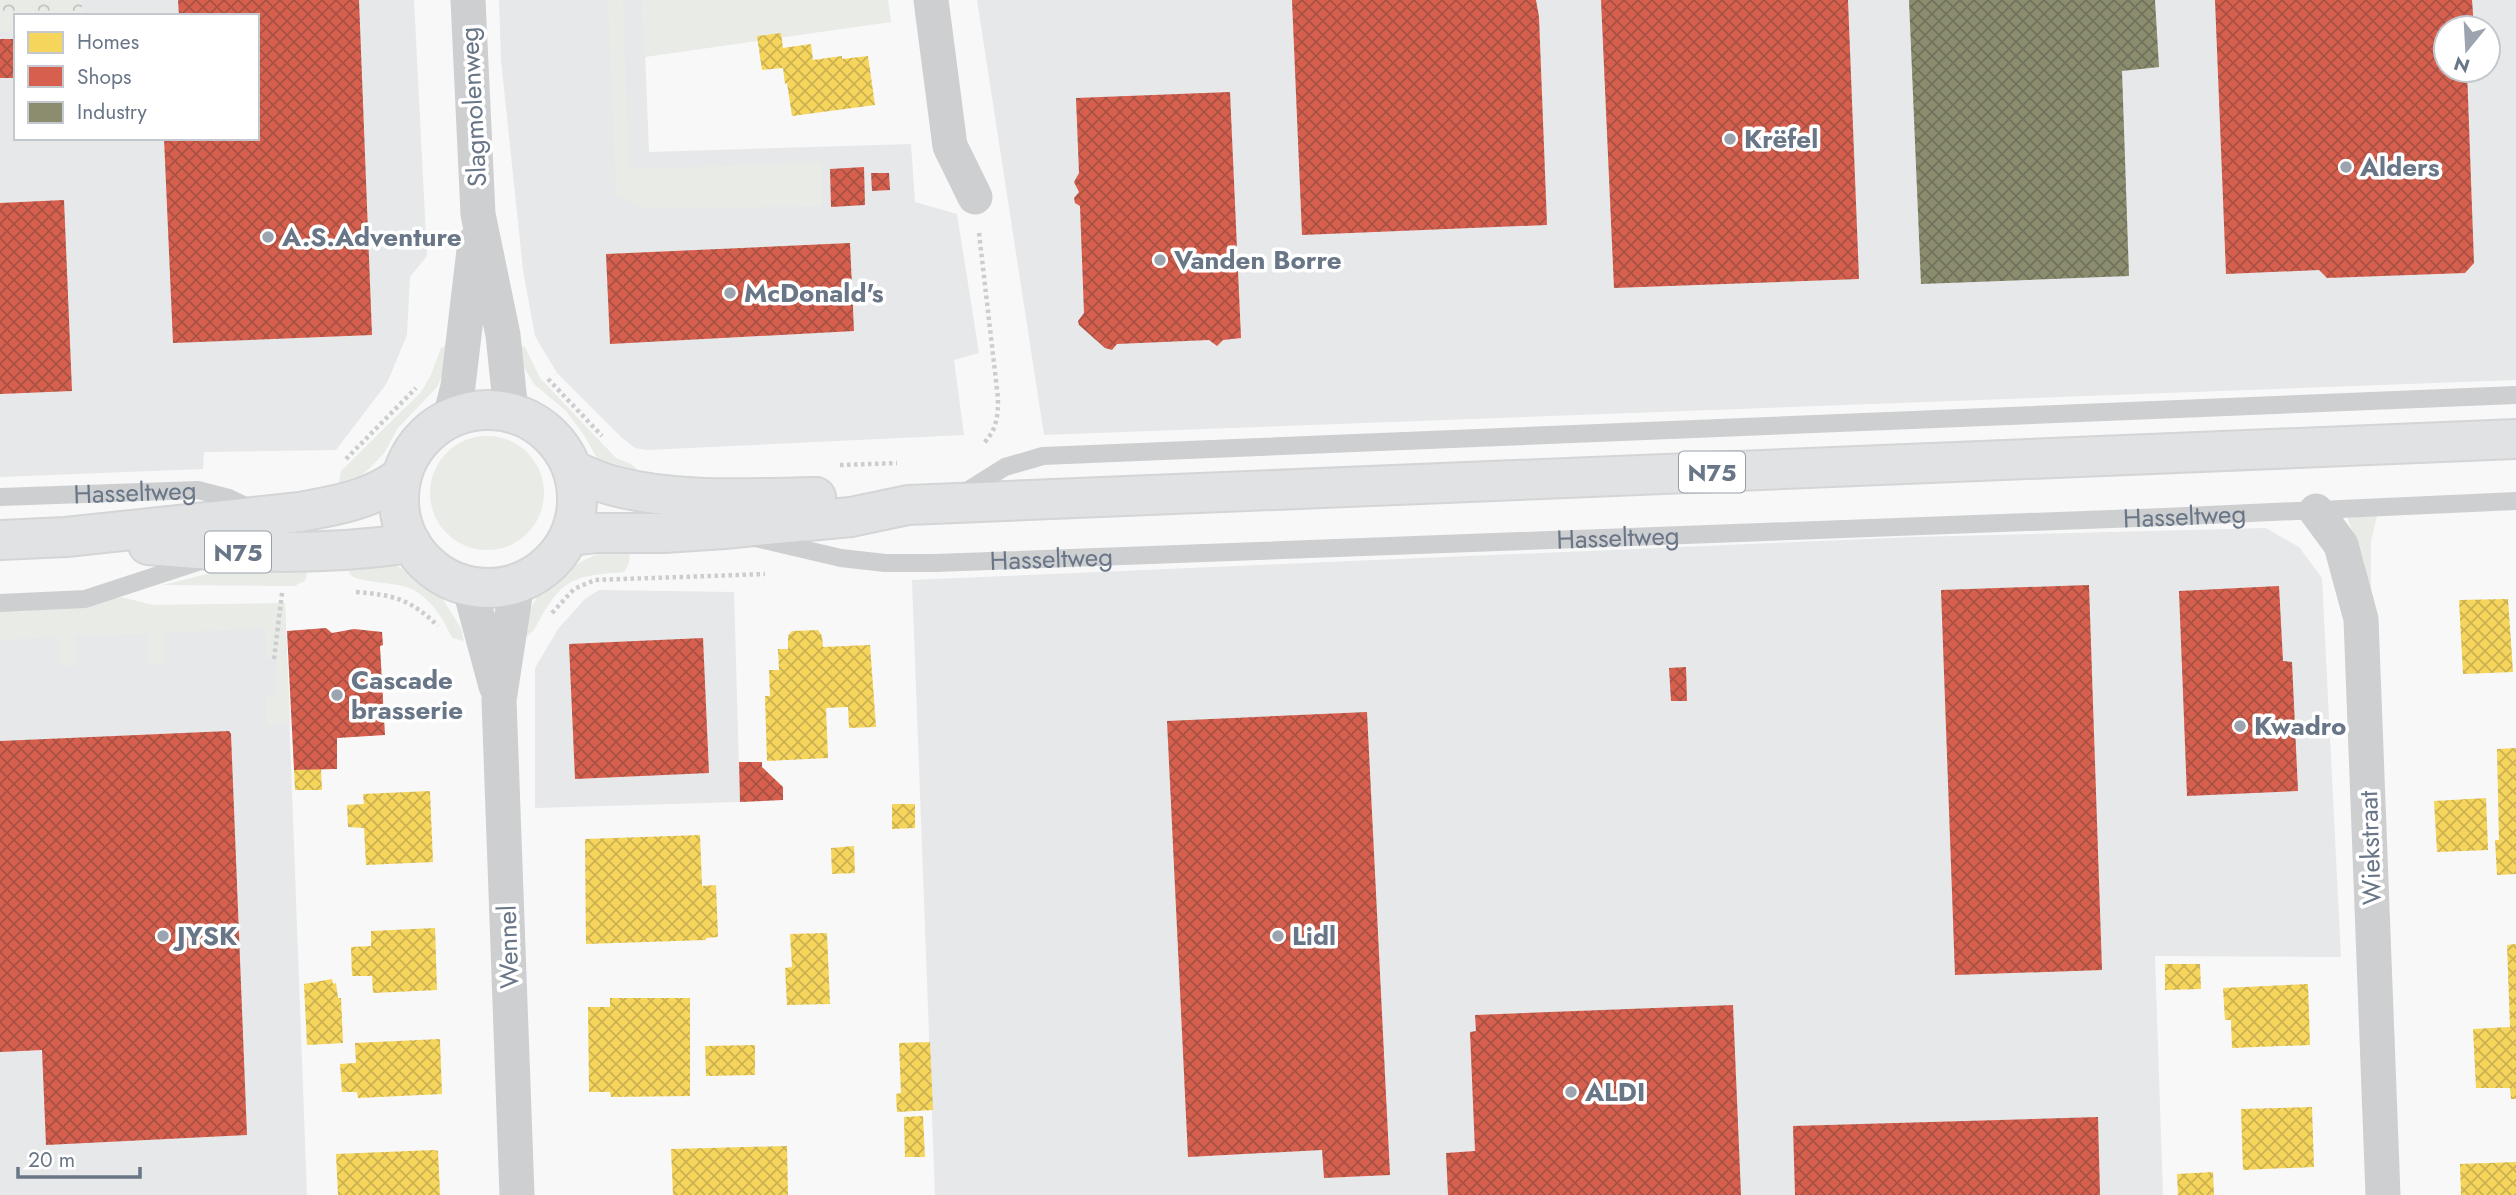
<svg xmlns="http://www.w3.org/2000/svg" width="2516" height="1195" font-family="Jost,sans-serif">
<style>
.built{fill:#e7e8e9;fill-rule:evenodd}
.green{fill:#e8ebe6}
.forest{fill:url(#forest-crowns)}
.homes{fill:url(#homes-cross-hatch)}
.shops{fill:url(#shops-cross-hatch)}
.industry{fill:url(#industry-cross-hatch)}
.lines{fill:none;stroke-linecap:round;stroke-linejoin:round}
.primary-casing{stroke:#d4d5d6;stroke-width:42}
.path{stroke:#cccdce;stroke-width:4.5;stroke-dasharray:3.5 3.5;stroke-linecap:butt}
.lane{stroke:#cecfd1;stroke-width:18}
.street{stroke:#cecfd1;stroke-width:35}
.primary{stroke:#e1e2e3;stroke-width:38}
.poi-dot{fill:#9ba4af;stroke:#fff;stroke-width:2.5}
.labels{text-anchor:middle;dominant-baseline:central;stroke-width:7;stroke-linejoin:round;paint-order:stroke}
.shield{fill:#fff;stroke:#969fab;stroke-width:2}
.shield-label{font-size:24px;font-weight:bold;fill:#697687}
.street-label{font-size:26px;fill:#697687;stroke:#fff}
.poi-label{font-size:26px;font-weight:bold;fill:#697687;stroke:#fff;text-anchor:start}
</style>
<defs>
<pattern id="forest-crowns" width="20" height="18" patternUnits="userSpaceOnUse" patternTransform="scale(1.75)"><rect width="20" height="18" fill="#e8ebe6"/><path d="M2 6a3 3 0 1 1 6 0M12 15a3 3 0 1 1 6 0" fill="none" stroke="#c0c3c0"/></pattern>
<pattern id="homes-cross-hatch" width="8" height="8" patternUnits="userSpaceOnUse" patternTransform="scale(1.75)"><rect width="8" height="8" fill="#f6d55c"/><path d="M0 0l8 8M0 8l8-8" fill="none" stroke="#cbb152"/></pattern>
<pattern id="shops-cross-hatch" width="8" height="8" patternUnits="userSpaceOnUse" patternTransform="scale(1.75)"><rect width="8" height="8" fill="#d6604d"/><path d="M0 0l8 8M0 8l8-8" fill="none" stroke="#a85144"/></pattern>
<pattern id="industry-cross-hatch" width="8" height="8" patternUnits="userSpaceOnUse" patternTransform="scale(1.75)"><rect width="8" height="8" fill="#8c8c6e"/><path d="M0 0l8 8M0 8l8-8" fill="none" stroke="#71725c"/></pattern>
</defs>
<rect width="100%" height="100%" fill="#f8f8f8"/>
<path class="built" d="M82,0H414L427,256L410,277L407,335L387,383L336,450L204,452L203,469L0,477V31H16V138H257V16H82Z
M499,0H643L649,152L911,144L915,202L957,214L979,353L954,360L964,435L647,450L635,448L621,437L557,373L535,336L523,270L501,60Z
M977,0H2516V380L1044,435ZM2446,28H2488V70H2446Z
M2266,528L2299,547L2322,578L2341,957L2155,956L2163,1195H935L912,580L1913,537Z
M599,590L734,592L740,802L535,808V668L558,629L585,599Z
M285,603L307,1195H0V617Z"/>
<path class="green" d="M608,0H623L629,169L821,163L822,206L643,209L616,193Z
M643,0H888L891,22L645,57Z
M450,344L447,365L437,387L397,429L385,452L371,467L353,483L338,487L341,471L421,392L431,375L441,348Z
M518,344L525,347L540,378L616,458L631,464L639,471L636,480L614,471L597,458L584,435L566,411L534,384L521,362Z
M430 493a57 57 0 1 1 114 0a57 57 0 1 1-114 0Z
M2377,516L2371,541V604H2366L2364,561L2347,517Z
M610,549H630L629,563L624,572C604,574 581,574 565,586C559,591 551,600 547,607C538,619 536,637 519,638C533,586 562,568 610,549Z
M347,563L393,564L412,574L442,598L461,628L464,641L452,638C443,619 433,601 414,590C398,581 357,584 350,574C348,571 348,567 347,563Z
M306,566L307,574L305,581L294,586L163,585L235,567Z
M121,597L153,605L285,603L290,724H267L266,695H276V659H267L265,628L164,633L165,663L149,664L148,634L76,635V665L61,666L59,637L0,640V611L67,608Z"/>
<path class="forest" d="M0,0H82V16H16V31H0Z"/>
<path class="homes" d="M781,33L783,48L811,44L813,60L842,56V59L868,56L875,105L792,116L787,83L785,84L783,68L762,70L757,36Z
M2508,599L2513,672L2463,674L2459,600Z
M818,630L822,636L823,647L870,645L876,727L849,728L848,707L826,708L828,758L767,761L765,696H770L769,670H779L778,649H788V636L792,631Z
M2516,748V874L2497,875L2495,840H2499L2497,749Z
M321,769L322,790H295L294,770Z
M430,791L433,862L366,865L364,828L348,827L347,805L364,804L363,794Z
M2486,798L2488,850L2437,852L2434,801Z
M892,804H915V828L892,829Z
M700,835L702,886L716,885L718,937L706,938V940L586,944L585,839Z
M854,846L855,873L832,874L831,848Z
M435,928L437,990L373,993L372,976H352L351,947L371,946V931Z
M827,933L830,1004L787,1005L785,968L792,967L790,934Z
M2516,944V1099H2511L2510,1088H2476L2473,1029L2510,1027L2507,945Z
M2165,964H2200L2201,989L2165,990Z
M332,979L333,984L336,983L338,998H341L343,1043L307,1045L304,984Z
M2308,984L2310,1045L2232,1048L2231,1020H2225L2223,988Z
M610,998H690V1096L611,1097L610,1092H589L588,1007H610Z
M440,1039L442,1094L358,1098L357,1092H342L340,1064L356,1063L355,1043Z
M930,1042L933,1110L897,1112L896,1094L901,1093L899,1043Z
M755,1045V1075L706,1076L705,1046Z
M2312,1107L2314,1167L2243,1170L2241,1109Z
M923,1116L925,1157H905L904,1117Z
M787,1146L788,1195H673L671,1149Z
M434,1150L438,1151L440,1195H338L336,1154Z
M2516,1162V1195H2461L2460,1164Z
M2213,1172L2214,1195H2178L2177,1174Z"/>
<path class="shops" d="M178,0H359L372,335L173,343L164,138H257V16H179Z
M1292,0H1536L1539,17L1547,225L1302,235Z
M1601,0H1848L1859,279L1614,288Z
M2215,0H2472L2474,28H2446V70H2467L2474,263L2465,273L2327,278L2319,270L2226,274Z
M0,39H15L16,78H0Z
M1230,92L1241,338L1223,340L1217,346L1209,340L1117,344L1112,350L1105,348L1079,325L1078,321L1084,313L1080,206L1075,203L1074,198L1079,192L1074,182L1079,173L1076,98Z
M864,167L865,205L831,207L830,169Z
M871,173H889L890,190L872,191Z
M64,200L72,391L0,394V203Z
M850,243L854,331L610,344L606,254Z
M2089,585L2102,970L1955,975L1941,590Z
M2279,586L2283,661L2292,662L2298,791L2187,796L2179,591Z
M326,628L332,633L354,629L382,632L383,645L380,646L385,735L337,738V769L294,770L287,631Z
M703,638L709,773L575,779L569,644Z
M1686,667L1687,701H1671L1669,668Z
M1367,712L1390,1175L1324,1178L1322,1150L1188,1157L1167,721Z
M229,731L231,734L247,1135L46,1145L42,1050L0,1052V741Z
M739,762H762V767L783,787V800L740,802Z
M1733,1005L1741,1195H1448L1446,1153L1475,1151L1470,1032L1476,1031L1475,1015Z
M2098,1117L2100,1195H1795L1793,1126Z"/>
<path class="industry" d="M1909,0H2155L2159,67L2122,71L2129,276L1921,284Z"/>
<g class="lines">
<g class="primary-casing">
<path id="primary" d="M399 499a89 89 0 1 1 178 0a89 89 0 1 1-178 0Z
M574,471C587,476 601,483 614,486C680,503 749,498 816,497
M570,536L597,533H664L724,529L851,517L908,505L2516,439
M0,540L66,537L300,512C336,505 372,500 402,476
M148,545C236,553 323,556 411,543"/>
</g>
<path class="path" d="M979,233L998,398C998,416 997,429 984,443
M548,379L602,436
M346,459L416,388
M840,465L897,463
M356,592C394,595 410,599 438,626
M552,613L574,589L595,580L765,574
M274,659L282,593"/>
<g class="lane">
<path d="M962,494L1005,467L1043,456L2516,395"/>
<path id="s1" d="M0,497L198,490L229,498L252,509"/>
<path id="s2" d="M755,538L841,558L885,563H935L2164,517L2516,501"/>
<path d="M0,603L85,599L204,560"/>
</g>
<path class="street" d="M468,0L478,214L503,335L511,412
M931,0L950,146L975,197
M450,418L458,386L475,242
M2316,511L2341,545L2361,619L2383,1195
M517,583L499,700L517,1195
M469,586L496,686"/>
<use href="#primary" class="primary"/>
</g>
<g class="poi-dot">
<circle cx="1730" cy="139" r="7"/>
<circle cx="2346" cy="167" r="7"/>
<circle cx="268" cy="237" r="7"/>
<circle cx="1160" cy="260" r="7"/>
<circle cx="730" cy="293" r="7"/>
<circle cx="337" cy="695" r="7"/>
<circle cx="2240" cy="726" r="7"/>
<circle cx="163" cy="936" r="7"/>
<circle cx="1278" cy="936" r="7"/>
<circle cx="1571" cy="1092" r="7"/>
</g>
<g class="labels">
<g class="shield">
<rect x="1679" y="451.5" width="66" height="41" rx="5"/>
<rect x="205" y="531.5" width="66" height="41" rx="5"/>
</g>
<g class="shield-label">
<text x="1712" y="472">N75</text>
<text x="238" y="552">N75</text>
</g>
<g class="street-label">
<text transform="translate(473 107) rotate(-93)">Slagmolenweg</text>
<text stroke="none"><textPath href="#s1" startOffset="135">Hasseltweg</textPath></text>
<text stroke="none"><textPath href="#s2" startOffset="1433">Hasseltweg</textPath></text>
<text stroke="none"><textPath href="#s2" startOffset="866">Hasseltweg</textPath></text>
<text stroke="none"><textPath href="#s2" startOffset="299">Hasseltweg</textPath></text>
<text transform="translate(2370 848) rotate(-92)">Wiekstraat</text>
<text transform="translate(508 947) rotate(-92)">Wennel</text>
</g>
<g class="poi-label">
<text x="1744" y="139">Krëfel</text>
<text x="2360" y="167">Alders</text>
<text x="282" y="237">A.S.Adventure</text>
<text x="1174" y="260">Vanden Borre</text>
<text x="744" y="293">McDonald's</text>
<text x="351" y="680">Cascade<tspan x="351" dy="30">brasserie</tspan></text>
<text x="2254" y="726">Kwadro</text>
<text x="177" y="936">JYSK</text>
<text x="1292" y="936">Lidl</text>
<text x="1585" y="1092">ALDI</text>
</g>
</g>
<rect x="14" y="14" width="245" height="126" fill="#ffffff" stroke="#c3c8cf" stroke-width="2"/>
<rect x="28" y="32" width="35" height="21" fill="#f6d55c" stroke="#c3c8cf" stroke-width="2"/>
<text x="77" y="49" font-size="21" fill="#697687">Homes</text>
<rect x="28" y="66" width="35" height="21" fill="#d6604d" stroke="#c3c8cf" stroke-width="2"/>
<text x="77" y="84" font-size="21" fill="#697687">Shops</text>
<rect x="28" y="102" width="35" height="21" fill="#8c8c6e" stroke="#c3c8cf" stroke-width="2"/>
<text x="77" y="119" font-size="21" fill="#697687">Industry</text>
<g transform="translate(2467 49) rotate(198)"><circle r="33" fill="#ffffff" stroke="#c3c8cf" stroke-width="2"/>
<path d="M0-5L12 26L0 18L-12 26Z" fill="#9ba4af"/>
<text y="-10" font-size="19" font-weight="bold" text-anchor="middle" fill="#697687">N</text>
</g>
<path d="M18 1167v10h122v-10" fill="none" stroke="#697687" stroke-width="3.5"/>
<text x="28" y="1167" font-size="21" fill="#697687" stroke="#ffffff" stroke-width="5" paint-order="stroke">20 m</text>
</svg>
